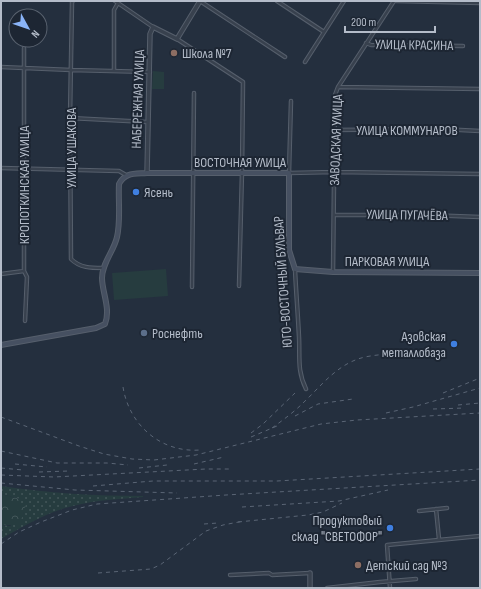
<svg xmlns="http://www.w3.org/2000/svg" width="481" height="589" font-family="'Sofia Sans Condensed',sans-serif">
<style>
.grass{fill:url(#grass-dots)}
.forest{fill:url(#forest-crowns)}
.park{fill:#263c3f}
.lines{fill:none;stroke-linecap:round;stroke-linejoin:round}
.minor-casing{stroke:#565f6c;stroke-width:4.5}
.tertiary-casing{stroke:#565f6c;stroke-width:5.5}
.secondary-casing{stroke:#565f6c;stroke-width:6}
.minor{stroke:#38414e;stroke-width:2.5}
.tertiary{stroke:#38414e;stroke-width:3.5}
.secondary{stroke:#465061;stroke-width:4}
.rail{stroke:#5a6575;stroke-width:1;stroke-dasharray:4 4;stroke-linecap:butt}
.education-dot{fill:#8d6e63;stroke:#1d2633;stroke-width:1.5}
.shop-dot{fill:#3f7fe0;stroke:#1d2633;stroke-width:1.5}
.service-dot{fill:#5c6f8a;stroke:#1d2633;stroke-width:1.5}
.labels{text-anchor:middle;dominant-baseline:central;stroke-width:4;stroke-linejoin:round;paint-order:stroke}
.street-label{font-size:14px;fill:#b4bcc9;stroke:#1d2633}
.poi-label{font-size:14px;fill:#b4bcc9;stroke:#1d2633;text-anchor:start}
</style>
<defs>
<pattern id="grass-dots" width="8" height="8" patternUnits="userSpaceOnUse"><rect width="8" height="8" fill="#263c3f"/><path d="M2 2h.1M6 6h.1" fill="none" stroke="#435659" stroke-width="1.8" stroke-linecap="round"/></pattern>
<pattern id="forest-crowns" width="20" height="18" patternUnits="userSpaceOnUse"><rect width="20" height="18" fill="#263c3f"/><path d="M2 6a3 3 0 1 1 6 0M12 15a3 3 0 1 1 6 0" fill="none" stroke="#435659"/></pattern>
</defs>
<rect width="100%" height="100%" fill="#242f3e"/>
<path class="grass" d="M1,486C48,493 95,496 143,496V497C120,499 96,500 73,506C47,512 24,526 1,539V525L10,526L23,515L25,504H20V499L1,494Z"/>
<path class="forest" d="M1,494L20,499L21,504H26L23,515L19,525H1Z"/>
<path class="park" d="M153,71L164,72V89H152Z
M166,269L168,296L114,300L112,273Z"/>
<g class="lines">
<g class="minor-casing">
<path id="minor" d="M73,1L72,2L70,118L71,259C80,268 91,268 103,268
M115,1L153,27
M200,1L285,57
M277,1L324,32
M396,1L480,3
M177,39L243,82L242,172L239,286
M366,43L371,45L463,46
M24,48V271L27,277L25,321
M305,62L344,1
M1,67L71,70L150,72
M114,70V10L118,3
M339,87L480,89
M291,101L289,173L334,172L480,174
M70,118L147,122
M334,130L441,129L480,131
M1,168L119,171L126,175
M334,215H427L480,217
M295,269C296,292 298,315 299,337C300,357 297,371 306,389
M333,272L335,95L338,87L394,1
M1,274L24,271
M192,287L194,93
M436,509L439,539
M419,511L447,508
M230,575L269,573L272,575L310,573
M327,588L380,582L416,579
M390,588L387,545L480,536"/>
</g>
<g class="tertiary-casing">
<path id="tertiary" d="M147,173L150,34L153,27L177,39L200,1
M310,588V573"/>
</g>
<g class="secondary-casing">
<path id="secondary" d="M1,345L96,328L105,324C111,309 102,292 102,278C102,263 114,251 117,237C121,220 118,201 119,184C125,172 135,174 147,173H289V250L295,269L333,272L480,273"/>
</g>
<use href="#minor" class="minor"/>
<use href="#tertiary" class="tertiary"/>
<use href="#secondary" class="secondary"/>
<path class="rail" d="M123,387C129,425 161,453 200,450
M443,393L480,378
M458,405L480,403
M433,409L465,408
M386,413L413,407L480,388
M295,416L318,404L353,399
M1,417L79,446L104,454L132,459L154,460L196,455L321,424L357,420L480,413
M272,428C283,420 294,412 303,403C320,387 335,367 358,359C372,354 394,354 409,353
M251,433L263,424L295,393
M251,437L277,426
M1,451L57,463H107L128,465
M15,464L47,467
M194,464L224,457
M1,468L23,470
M139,468L167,465
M39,472L69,471
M1,475L54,477L206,469H229
M1,483L75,490L177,493
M93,486L153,481H277L480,469
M242,507L339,501L388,490
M238,522L308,515L323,512L342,503
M204,524L218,523
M1,544L19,532L41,522L72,510L97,504L226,495L480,480
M98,573L151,569L160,565L206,531L223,525L244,521"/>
</g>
<g class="education-dot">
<circle cx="174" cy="53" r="4"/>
<circle cx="358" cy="565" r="4"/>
</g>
<g class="shop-dot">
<circle cx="136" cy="192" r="4"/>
<circle cx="454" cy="344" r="4"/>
<circle cx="390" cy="528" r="4"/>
</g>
<circle class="service-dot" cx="144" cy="333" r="4"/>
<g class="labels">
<g class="street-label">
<text transform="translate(414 45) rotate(1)">УЛИЦА КРАСИНА</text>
<text transform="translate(138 99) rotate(-88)">НАБЕРЕЖНАЯ УЛИЦА</text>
<text x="407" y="130">УЛИЦА КОММУНАРОВ</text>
<text transform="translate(336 140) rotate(-88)">ЗАВОДСКАЯ УЛИЦА</text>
<text transform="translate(71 148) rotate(-90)">УЛИЦА УШАКОВА</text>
<text x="240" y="162">ВОСТОЧНАЯ УЛИЦА</text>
<text transform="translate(24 185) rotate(-90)">КРОПОТКИНСКАЯ УЛИЦА</text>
<text transform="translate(407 215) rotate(1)">УЛИЦА ПУГАЧЁВА</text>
<text x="387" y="261">ПАРКОВАЯ УЛИЦА</text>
<text transform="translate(283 282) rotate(-94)">ЮГО-ВОСТОЧНЫЙ БУЛЬВАР</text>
</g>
<g class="poi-label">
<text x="182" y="53">Школа №7</text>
<text x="144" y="192">Ясень</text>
<text x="152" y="333">Роснефть</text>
<text x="446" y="336" text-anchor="end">Азовская<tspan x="446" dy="16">металлобаза</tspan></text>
<text x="382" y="520" text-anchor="end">Продуктовый<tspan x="382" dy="16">склад "СВЕТОФОР"</tspan></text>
<text x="366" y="565">Детский сад №3</text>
</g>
</g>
<rect width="481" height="589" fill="none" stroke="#b4bcc9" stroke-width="4"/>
<g transform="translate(28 28) rotate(130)"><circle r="19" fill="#1d2633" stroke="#59626f"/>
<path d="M0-3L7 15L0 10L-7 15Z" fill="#8ab4f8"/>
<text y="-6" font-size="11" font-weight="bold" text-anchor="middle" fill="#b4bcc9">N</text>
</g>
<path d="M345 26v6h90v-6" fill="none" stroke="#b4bcc9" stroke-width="2"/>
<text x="351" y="26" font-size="12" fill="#b4bcc9" stroke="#1d2633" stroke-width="3" paint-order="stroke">200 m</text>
</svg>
